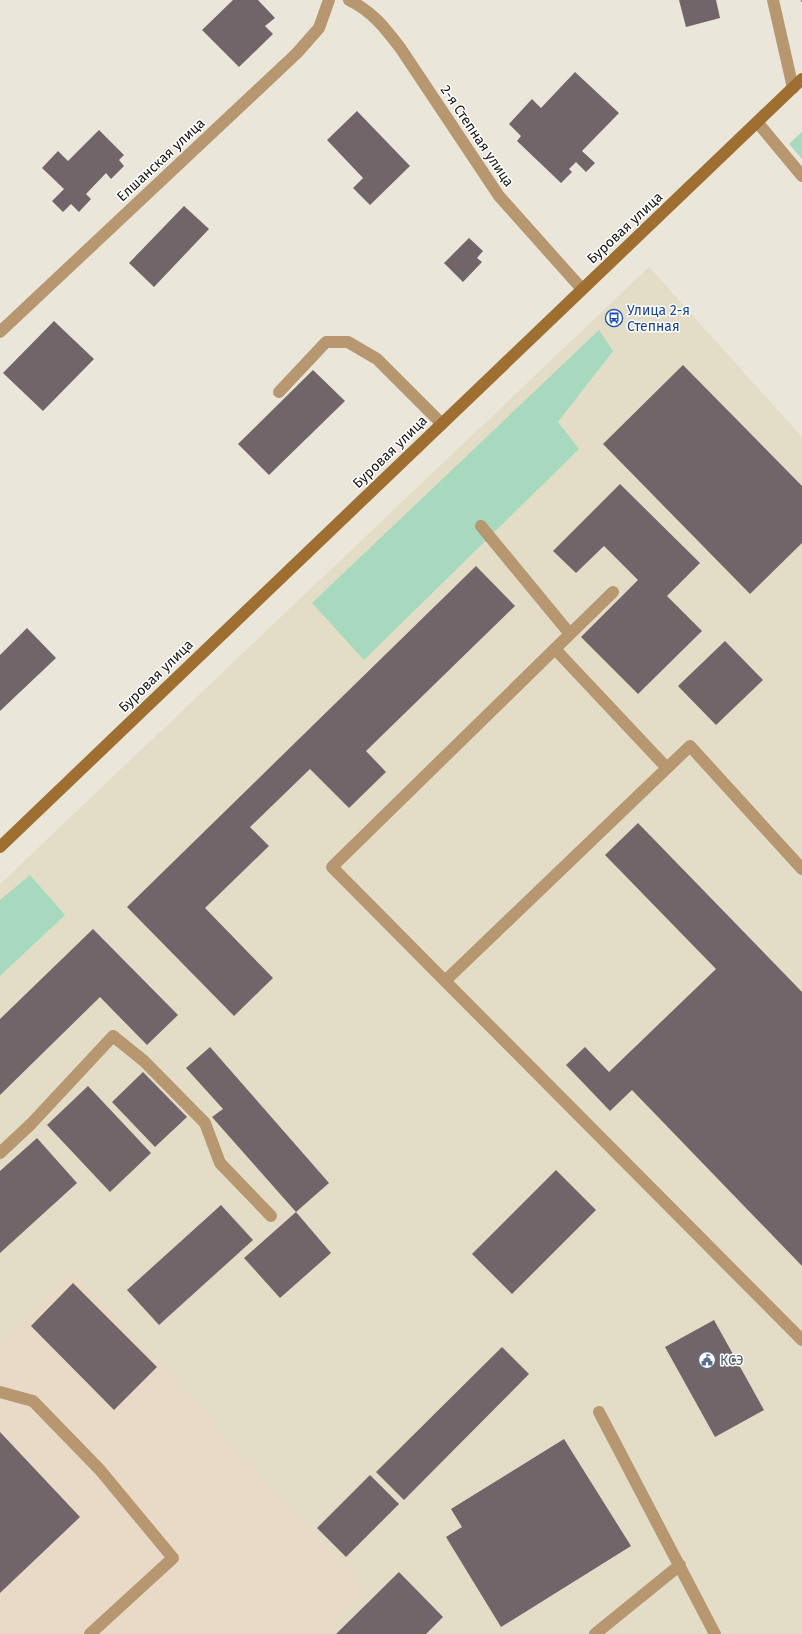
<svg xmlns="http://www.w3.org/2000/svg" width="802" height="1634" font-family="'Fira Sans',sans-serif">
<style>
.commercial{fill:#e8dac7}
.built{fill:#e3ddc8}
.green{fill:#a7d9bf}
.building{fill:#726569}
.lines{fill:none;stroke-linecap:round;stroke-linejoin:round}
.path{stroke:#9e9c91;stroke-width:2.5;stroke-dasharray:3 3;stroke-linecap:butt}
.lane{stroke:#b79770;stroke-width:12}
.street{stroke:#b79770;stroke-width:12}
.secondary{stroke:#9e6f31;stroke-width:12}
.labels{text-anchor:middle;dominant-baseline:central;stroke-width:3;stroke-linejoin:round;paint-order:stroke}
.street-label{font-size:14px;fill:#181712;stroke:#fff}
.transit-label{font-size:14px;fill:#164399;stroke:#fff;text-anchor:start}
.service-label{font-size:14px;fill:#4e5e75;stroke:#fff;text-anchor:start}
</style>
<rect width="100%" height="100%" fill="#eae6d9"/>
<path class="commercial" d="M72,1270L367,1590L326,1634H0V1346Z"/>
<path class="built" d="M649,267L802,437V1634H326L367,1590L72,1270L0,1346V884Z"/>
<path class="green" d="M802,132V159L789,144Z
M599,330L613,351L558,422L579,449L364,660L312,603Z
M30,875L65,915L0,976V900Z"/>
<path class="building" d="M233,0H258L275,18L265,26L273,34L239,67L202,30Z
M679,0H716L720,18L686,27Z
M575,72L619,113L582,151L595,163L586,172L576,162L569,169L572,172L561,183L517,141L521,136L509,124L532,99L541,108Z
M357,111L410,166L370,205L353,188L363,178L327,140Z
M99,130L124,155L119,160L124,166L111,179L106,173L86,194L91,199L79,212L71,204L63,212L52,201L64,189L42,168L58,151L68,161Z
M184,206L209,229L154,287L129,263Z
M469,238L483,251L477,258L482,262L463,282L444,263Z
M54,321L94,359L43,411L3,373Z
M683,365L802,486V543L750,594L603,444Z
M313,370L345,401L269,475L238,444Z
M620,484L700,563L667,596L702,631L638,694L581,637L638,580L604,546L576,573L553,551Z
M476,566L515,606L366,751L386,772L349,808L310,769L250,827L269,846L205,908L273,978L234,1016L127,907Z
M27,628L56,658L0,711V655Z
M725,641L763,680L716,725L678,686Z
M638,823L802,992V1266L632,1090L610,1111L566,1065L585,1047L609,1072L716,969L605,855Z
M93,929L178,1015L147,1045L100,997L0,1095V1019Z
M210,1047L329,1183L296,1212L212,1117L223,1109L186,1068Z
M143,1072L187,1117L155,1147L112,1102Z
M88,1086L151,1153L110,1192L47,1125Z
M37,1138L77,1183L0,1253V1171Z
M556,1170L596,1210L512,1294L472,1254Z
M221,1205L253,1240L159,1325L127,1290Z
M296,1212L331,1253L280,1298L244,1258Z
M73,1283L157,1367L114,1410L31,1326Z
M714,1320L764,1410L715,1437L665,1347Z
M502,1347L529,1374L404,1500L376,1472Z
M0,1432L80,1517L0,1593Z
M564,1439L631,1546L501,1627L446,1537L462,1527L451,1509Z
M370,1475L399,1504L346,1557L317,1528Z
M399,1572L443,1617L426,1634H336Z"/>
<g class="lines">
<path class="path" d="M802,0V2"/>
<path class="lane" d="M758,123L802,176
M279,392L326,342H348L377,359L442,424
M481,526L570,634
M555,649L667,768
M802,869L690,746L445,981L802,1340
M445,981L332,867L613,592
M0,1153L31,1124L113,1036L144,1061L205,1123L220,1163L271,1216
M0,1392L33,1401L100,1470L173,1558L90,1634
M599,1412L715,1634
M595,1634L680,1565"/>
<path class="street" d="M349,0C373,12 385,28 401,49L499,196L582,289
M773,0L793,88
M0,332L297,53L319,28L329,0"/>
<path class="secondary" d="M0,847L802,79"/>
</g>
<defs>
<g id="bus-ring" transform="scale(0.9)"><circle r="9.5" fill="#fff" stroke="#1a4fb4" stroke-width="1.5"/><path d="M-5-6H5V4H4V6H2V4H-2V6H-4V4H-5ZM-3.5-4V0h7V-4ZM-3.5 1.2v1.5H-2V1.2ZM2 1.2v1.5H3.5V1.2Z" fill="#1a4fb4"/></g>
<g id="civic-ring" transform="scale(0.9)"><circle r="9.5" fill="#fff" stroke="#5c6f8a" stroke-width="1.5"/><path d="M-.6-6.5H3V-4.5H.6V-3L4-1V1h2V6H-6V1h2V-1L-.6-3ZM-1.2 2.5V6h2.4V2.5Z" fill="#5c6f8a"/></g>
</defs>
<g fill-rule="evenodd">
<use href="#bus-ring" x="614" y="318"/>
<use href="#civic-ring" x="707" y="1360"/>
</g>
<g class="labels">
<g class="street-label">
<text transform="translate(477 136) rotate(56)">2-я Степная улица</text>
<text transform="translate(161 160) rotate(-43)">Елшанская улица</text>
<text transform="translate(625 228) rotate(-43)">Буровая улица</text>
<text transform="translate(390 452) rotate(-44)">Буровая улица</text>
<text transform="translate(156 676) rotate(-44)">Буровая улица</text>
</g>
<g class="transit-label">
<text x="627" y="310">Улица 2-я<tspan x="627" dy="16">Степная</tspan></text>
</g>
<g class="service-label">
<text x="720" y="1360">КСЭ</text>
</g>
</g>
</svg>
